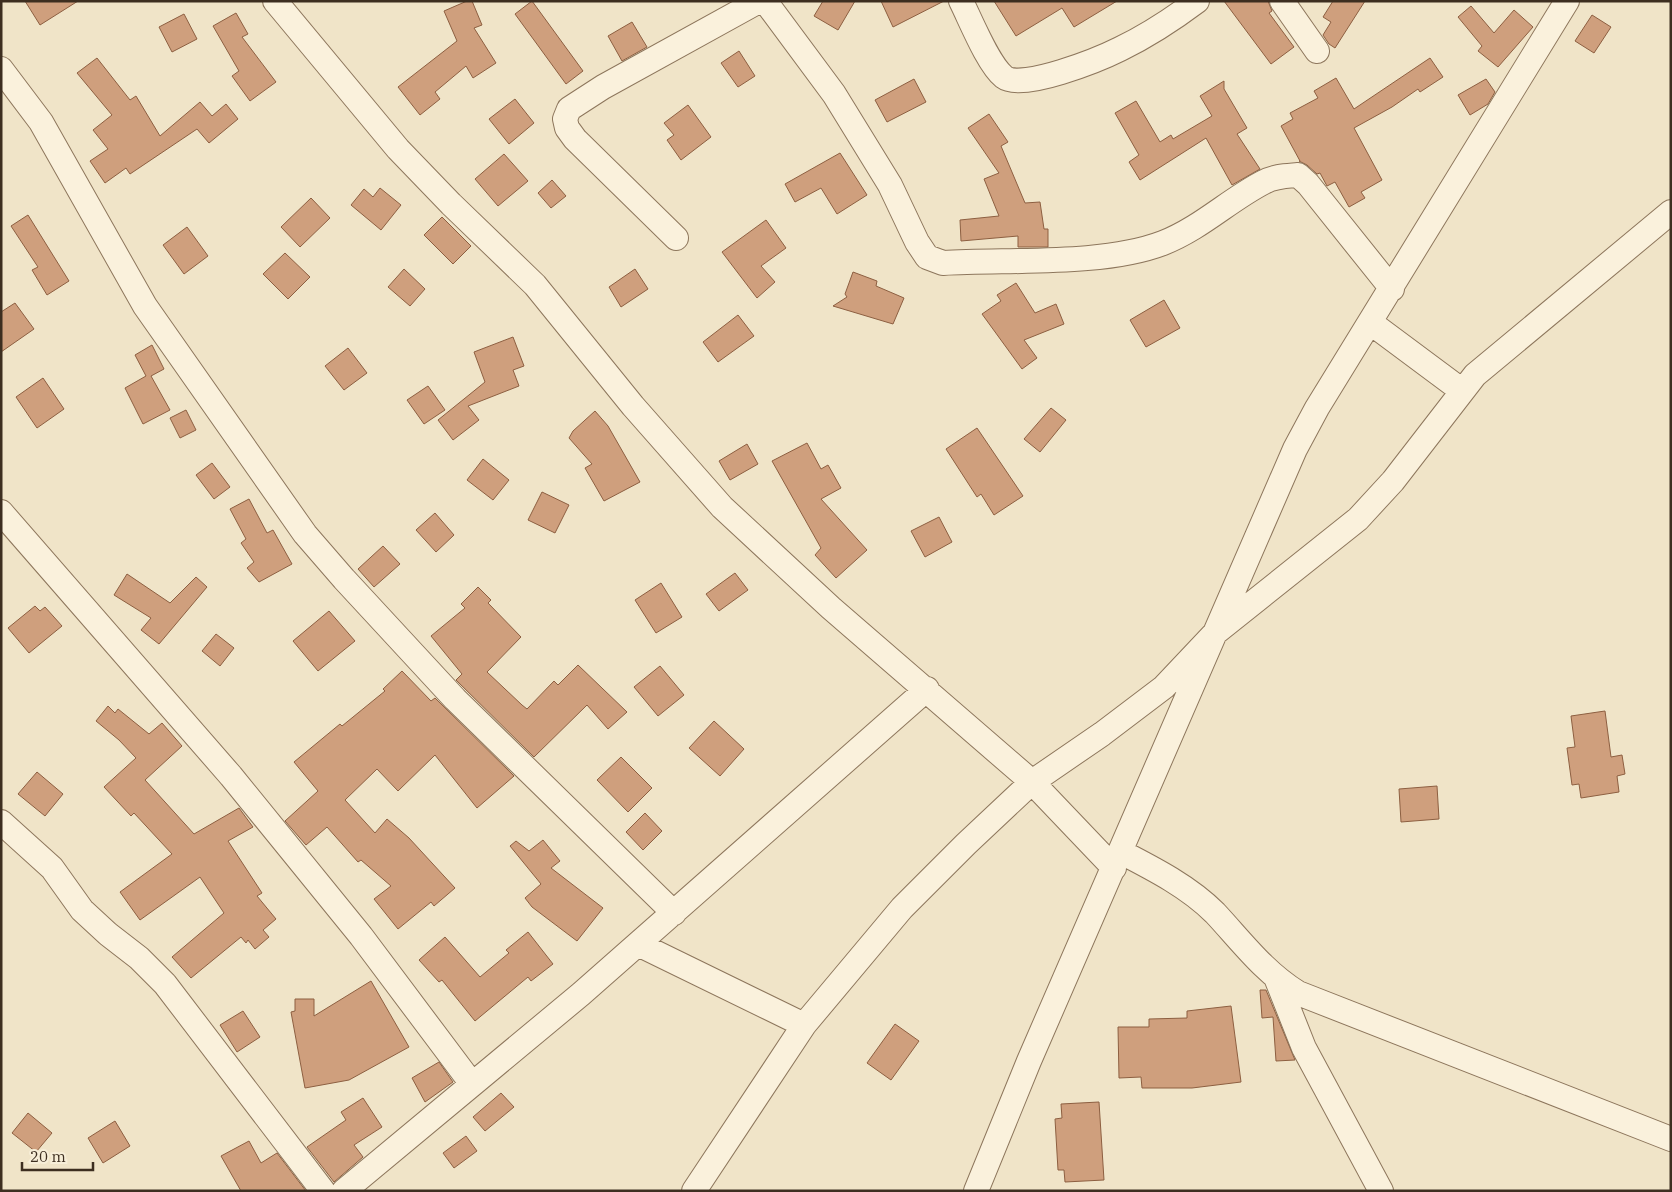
<svg xmlns="http://www.w3.org/2000/svg" width="1672" height="1192" font-family="'IBM Plex Serif',serif">
<style>
.building{fill:#cf9f7d;stroke:#8d5f41}
.lines{fill:none;stroke-linecap:round;stroke-linejoin:round}
.minor-casing{stroke:#8d765c;stroke-width:26}
.minor{stroke:#faf1dc;stroke-width:24}
</style>
<rect width="100%" height="100%" fill="#f0e4c8"/>
<path class="building" d="M25,1H78L40,25Z
M467,1H472L482,25L474,28L496,63L473,78L466,66L435,92L440,99L420,115L398,87L457,41L444,11Z
M532,1L583,71L566,84L515,14Z
M823,1H855L838,30L814,16Z
M881,1H944L893,27Z
M994,1H1117L1074,27L1062,8L1016,36Z
M1224,1H1268L1272,11L1269,13L1294,47L1271,64Z
M1333,1H1365L1335,48L1329,44L1323,35L1331,22L1323,17Z
M1471,6L1494,33L1514,10L1533,27L1498,67L1478,51L1482,46L1458,17Z
M236,13L248,34L242,37L276,82L250,101L232,76L239,71L213,26Z
M184,14L197,39L172,52L159,27Z
M1592,15L1611,27L1594,53L1575,41Z
M632,22L647,47L622,61L608,36Z
M739,51L755,76L738,87L721,63Z
M97,58L130,100L136,96L160,136L200,102L212,116L226,104L238,119L209,143L197,129L130,174L126,168L105,183L90,161L108,149L93,130L112,115L77,73Z
M1430,58L1443,77L1420,92L1418,89L1392,107L1354,128L1382,180L1361,192L1365,198L1349,207L1335,182L1327,186L1320,173L1317,174L1307,165L1299,161H1300L1281,126L1293,119L1290,113L1318,98L1314,91L1336,78L1354,109Z
M914,79L926,102L887,122L875,100Z
M1486,79L1495,92L1488,104L1470,115L1458,95Z
M1224,81V89L1247,128L1237,134L1260,169L1232,185L1206,138L1140,180L1129,162L1139,155L1115,113L1136,101L1160,142L1171,135L1173,139L1212,116L1200,96Z
M515,99L534,123L509,144L489,119Z
M688,105L711,137L681,160L667,140L674,135L664,123Z
M989,114L1008,142L1001,146L1025,203L1040,202L1044,229H1048V247H1018V236L961,241L960,220L999,216L984,179L999,173L968,128Z
M840,153L867,195L837,214L821,188L795,202L785,184Z
M504,154L528,181L498,206L475,179Z
M552,180L566,196L551,208L538,193Z
M380,188L401,205L381,230L351,205L364,189L373,197Z
M311,198L330,218L300,247L281,227Z
M28,215L69,281L47,295L32,270L38,267L11,226Z
M442,217L471,246L453,264L424,235Z
M766,220L786,248L761,266L775,282L757,298L722,252Z
M187,227L208,256L184,274L163,245Z
M285,253L310,277L288,299L263,274Z
M404,269L425,289L410,306L388,287Z
M635,269L648,289L621,307L609,287Z
M853,272L877,281L876,286L904,298L893,324L833,306L847,297L845,294Z
M1016,283L1035,313L1056,304L1064,324L1024,340L1037,358L1022,369L982,314L1001,301L997,295Z
M1164,300L1180,328L1146,347L1130,320Z
M15,303L34,329L1,352V312Z
M738,315L754,336L718,362L703,342Z
M513,337L524,366L513,370L519,386L468,406L479,420L453,440L438,420L485,382L474,352Z
M152,345L164,369L151,376L170,410L143,424L125,388L146,376L135,355Z
M348,348L367,373L344,390L325,366Z
M43,378L64,409L37,428L16,397Z
M428,386L445,410L424,424L407,400Z
M1051,408L1066,420L1040,452L1024,439Z
M186,410L196,430L180,438L170,418Z
M595,411L608,426L640,482L604,501L585,468L592,464L569,438L573,431Z
M977,428L1023,496L994,515L981,494L977,497L946,449Z
M807,443L821,469L828,465L841,488L821,499L867,550L836,578L815,555L821,548L772,461Z
M747,444L758,464L730,480L719,461Z
M483,459L509,480L493,500L467,480Z
M212,463L230,487L214,499L196,475Z
M542,492L569,505L555,533L528,520Z
M249,499L267,533L273,530L292,564L259,582L247,568L254,562L241,543L246,539L230,509Z
M435,513L454,535L436,552L416,530Z
M939,517L952,542L925,557L911,531Z
M383,546L400,564L374,587L358,569Z
M735,573L748,590L719,611L706,594Z
M127,574L170,603L196,577L207,587L159,644L141,630L151,618L114,595Z
M661,583L682,617L656,633L635,600Z
M478,587L491,600L488,603L521,637L487,672L522,705L527,709L554,681L558,685L578,665L627,712L608,729L587,705L534,757L456,680L462,674L431,636L465,608L461,604Z
M35,606L40,611L45,607L62,626L29,653L8,628Z
M329,611L355,641L318,671L293,641Z
M216,634L234,648L220,666L202,651Z
M660,666L684,695L658,716L634,687Z
M402,671L431,701L435,698L514,776L477,808L435,755L398,791L377,769L345,800L375,833L387,819L409,838L455,888L434,906L431,902L398,929L374,899L391,886L361,860L358,862L327,827L306,845L285,821L318,791L294,762L340,724L342,726L385,691L383,689Z
M108,706L115,713L118,709L149,734L162,723L182,746L145,780L194,834L239,808L253,827L228,841L262,893L257,896L276,919L263,930L269,937L255,949L248,940L246,943L241,937L191,978L172,957L224,913L200,877L140,920L120,892L172,854L134,813L131,816L104,787L136,758L119,740L96,721Z
M1605,711L1611,757L1622,755L1625,774L1617,776L1619,792L1581,798L1579,784L1572,785L1567,748L1575,747L1571,716Z
M714,721L744,749L720,776L689,748Z
M621,757L652,788L628,812L597,780Z
M37,772L63,794L45,816L18,794Z
M1437,786L1439,819L1401,822L1399,789Z
M645,813L662,831L643,850L626,832Z
M543,840L560,861L551,868L603,908L577,941L532,907L525,898L541,884L510,846L516,841L529,851Z
M528,932L553,964L531,981L528,977L475,1021L442,980L439,982L419,960L445,937L480,977L509,953L506,950Z
M371,981L409,1047L349,1080L305,1088L291,1012L295,1011V999H314V1016Z
M1260,990H1266L1295,1060L1276,1061L1273,1017L1262,1018Z
M1231,1006L1241,1082L1192,1088H1142L1141,1077L1119,1078L1118,1027H1149V1019L1187,1018V1011Z
M243,1011L260,1037L237,1052L220,1025Z
M895,1024L919,1041L891,1080L867,1063Z
M439,1062L453,1082L425,1102L412,1078Z
M501,1093L514,1107L485,1131L473,1117Z
M363,1098L382,1127L354,1145L363,1157L334,1182L307,1147L346,1120L341,1112Z
M1099,1102L1104,1180L1065,1182L1064,1170H1058L1055,1119L1062,1118L1061,1104Z
M28,1113L52,1133L36,1152L12,1133Z
M115,1121L130,1146L103,1163L88,1138Z
M466,1136L477,1151L454,1168L443,1153Z
M249,1141L261,1163L277,1153L306,1191H241L221,1156Z"/>
<g class="lines">
<g class="minor-casing">
<path id="minor" d="M275,1L398,149L451,204L535,285L633,406L722,507L831,608L1032,782L1114,868
M765,1L834,94L890,185L917,242L927,257L943,263C1009,259 1103,266 1163,243C1201,228 1229,200 1264,182C1275,176 1287,176 1298,175L1308,184L1392,289
M961,1C971,21 988,64 1004,77C1022,91 1100,59 1120,49C1147,36 1173,19 1197,1
M1282,1L1317,51
M1,69L41,122L145,306L305,534L344,579L455,699L674,913
M676,238L575,139L567,128L565,119L569,109L603,87L759,1
M1371,323L1461,390
M1,512L231,776L361,936L472,1084
M1,822L52,868L82,910L108,934L139,958L165,984L323,1191
M1121,852C1154,869 1189,887 1215,913C1242,942 1264,972 1298,993L1671,1139
M638,944L804,1025
M1277,980L1304,1048L1381,1191
M344,1191L581,994L927,689
M694,1191L804,1025L902,908L966,844L1032,782L1102,734L1164,687L1215,633L1358,519L1393,481L1475,375L1671,212
M976,1191L1029,1061L1295,449L1317,408L1567,1"/>
</g>
<use href="#minor" class="minor"/>
</g>
<rect width="1672" height="1192" fill="none" stroke="#3d2e20" stroke-width="5"/>
<path d="M22 1162v8h71v-8" fill="none" stroke="#3d2e20" stroke-width="2.5"/>
<text x="30" y="1162" font-size="15" fill="#3d2e20" stroke="#f7eed8" stroke-width="4" paint-order="stroke">20 m</text>
</svg>
